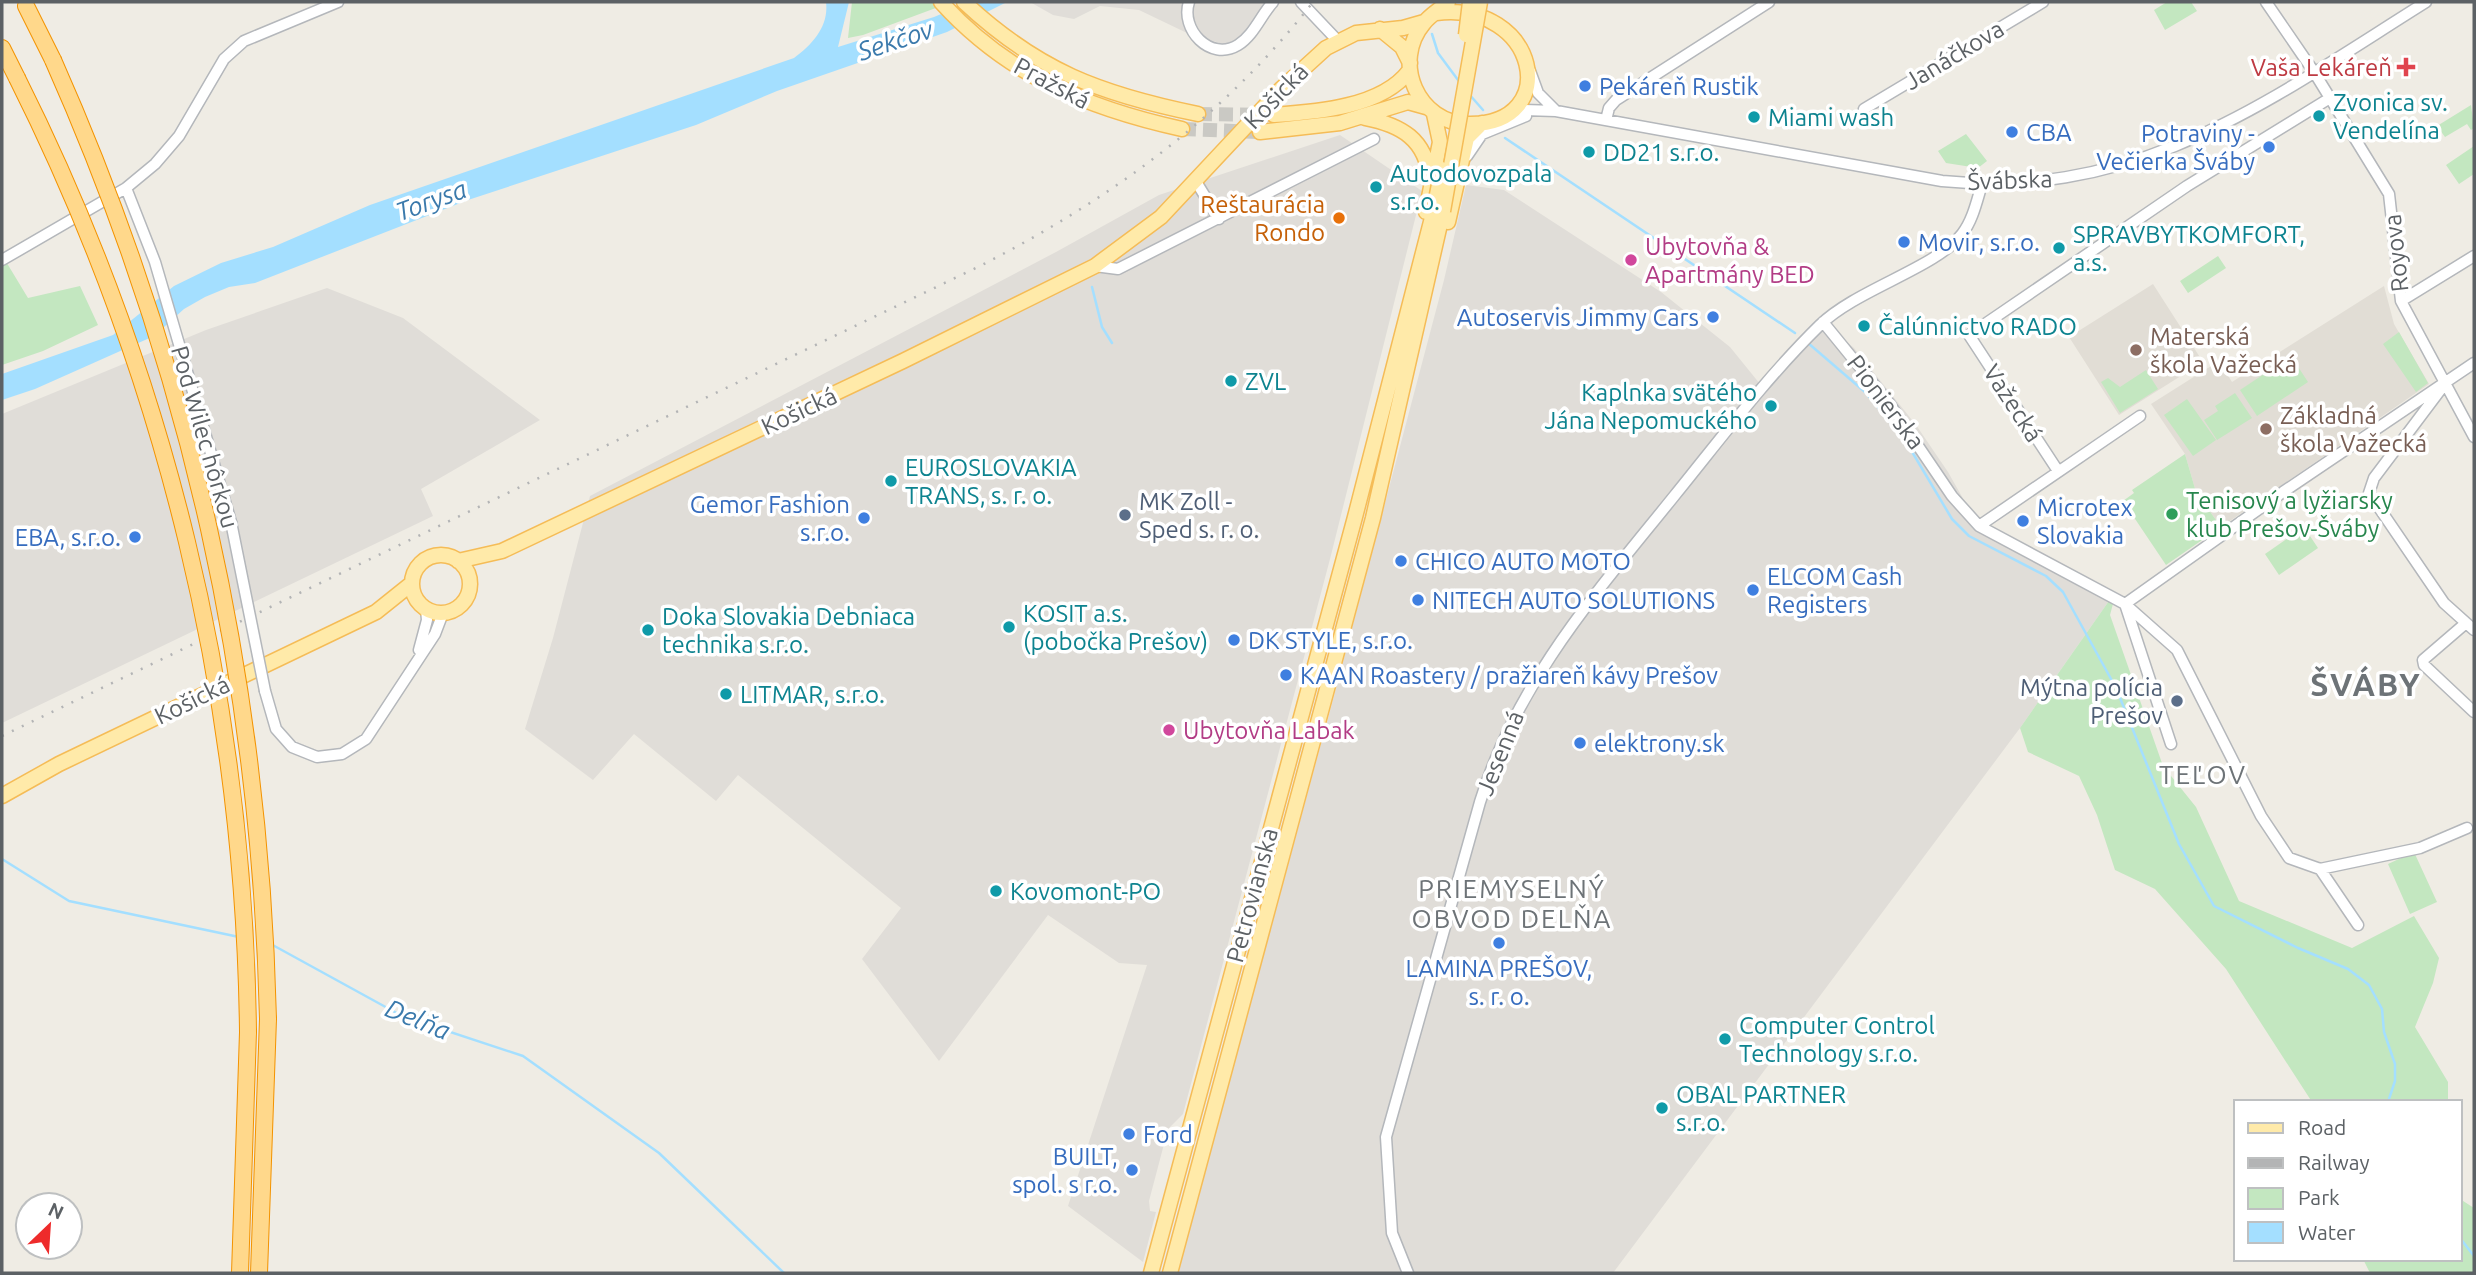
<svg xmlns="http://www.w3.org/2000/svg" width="2476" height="1275" font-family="Ubuntu,sans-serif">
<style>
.industrial{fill:#e0ddd8}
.education{fill:#e1ddd5}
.green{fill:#c3e7c0}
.water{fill:#a4dfff}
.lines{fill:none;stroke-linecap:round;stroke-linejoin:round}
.stream{stroke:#a4dfff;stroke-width:2.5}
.major-tunnel{stroke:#cac9c4;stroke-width:14;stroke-dasharray:14 7;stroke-linecap:butt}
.minor-casing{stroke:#b4b7bb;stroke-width:13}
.major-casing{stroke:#f5bc57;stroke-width:17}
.highway-casing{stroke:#f39300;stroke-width:18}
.minor{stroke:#fff;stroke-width:10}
.major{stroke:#ffeaa9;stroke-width:14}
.highway{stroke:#ffd88b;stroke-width:16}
.rail{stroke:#b3b4b5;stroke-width:2.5;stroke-dasharray:2 9;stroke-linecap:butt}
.minor-bridge-casing{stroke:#b4b7bb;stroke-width:13;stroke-linecap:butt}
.major-bridge-casing{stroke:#f5bc57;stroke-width:17;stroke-linecap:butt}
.highway-bridge-casing{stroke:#f39300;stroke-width:18;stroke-linecap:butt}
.minor-bridge{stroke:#fff;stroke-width:10}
.major-bridge{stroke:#ffeaa9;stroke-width:14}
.highway-bridge{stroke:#ffd88b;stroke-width:16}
.health-dot{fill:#e0444e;stroke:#fff;stroke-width:2.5}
.shop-dot{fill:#3f7fe0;stroke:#fff;stroke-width:2.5}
.culture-dot{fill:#0f9aa8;stroke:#fff;stroke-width:2.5}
.food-dot{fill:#e8710a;stroke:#fff;stroke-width:2.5}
.hotel-dot{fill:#d1479c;stroke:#fff;stroke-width:2.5}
.education-dot{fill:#8d6e63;stroke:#fff;stroke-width:2.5}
.leisure-dot{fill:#2e9e5b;stroke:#fff;stroke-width:2.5}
.service-dot{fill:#5c6f8a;stroke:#fff;stroke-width:2.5}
.labels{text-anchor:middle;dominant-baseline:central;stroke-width:7;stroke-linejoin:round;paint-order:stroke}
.street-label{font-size:24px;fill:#5c6165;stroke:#fff}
.health-label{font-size:24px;fill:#be3a42;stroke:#fff;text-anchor:end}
.shop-label{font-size:24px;fill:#366cbe;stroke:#fff;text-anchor:start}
.culture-label{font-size:24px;fill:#0d838f;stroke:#fff;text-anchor:start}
.food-label{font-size:24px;fill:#c56008;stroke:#fff;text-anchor:end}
.hotel-label{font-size:24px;fill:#b23c85;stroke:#fff;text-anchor:start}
.education-label{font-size:24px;fill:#785e54;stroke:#fff;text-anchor:start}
.leisure-label{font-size:24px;fill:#27864d;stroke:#fff;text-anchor:start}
.service-label{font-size:24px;fill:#4e5e75;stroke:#fff;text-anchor:start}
.water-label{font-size:26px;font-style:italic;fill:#3b7aac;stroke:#fff}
.neighbourhood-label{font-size:26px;letter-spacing:2px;fill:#6d7377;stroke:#fff}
.district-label{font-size:32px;font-weight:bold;letter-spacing:2px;fill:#6d7377;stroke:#fff}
</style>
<rect width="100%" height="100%" fill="#efece4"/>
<path class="industrial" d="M1030,2H1275L1236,48L1187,33L1139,10L1100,6L1074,19L1053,15Z
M1340,135L1422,191L1330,559L1183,1114L1168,1129L1149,1201L1150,1211L1156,1212L1143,1262L1068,1206L1147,965L1119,963L1048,915L939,1061L862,959L901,908L738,775L716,801L634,734L593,780L525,729L553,638L590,496L1056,252L1159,195Z
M1466,185L1504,190L1661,292L1730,347L1760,384L1822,322L1854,348L1916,425L1948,472L1978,525L2070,568L2111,598L2020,728L1613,1273H1177L1333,700L1444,280Z
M327,288L403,318L540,420L421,489L433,516L2,723V414L206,330Z"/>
<path class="education" d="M2153,284L2203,362L2119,415L2069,337Z
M2384,286L2394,324L2429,384L2221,527L2196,492L2185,454L2151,404L2219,361L2232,382Z"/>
<path class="green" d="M852,2H952L863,35L848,38Z
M2167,2H2191L2197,11L2165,30L2154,10Z
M2471,105L2474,128L2471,130L2467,124L2445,137L2437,126Z
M1966,134L1987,161L1978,168L1946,163L1938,151Z
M2474,146V174L2459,184L2446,165Z
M2,255L28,298L80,286L98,325L43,351L2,365Z
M2218,256L2226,268L2188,293L2180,281Z
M2399,332L2428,383L2416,392L2383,344Z
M2291,356L2308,382L2257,416L2240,390Z
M2146,370L2158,389L2120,413L2101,382L2108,378L2120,387Z
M2235,393L2252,418L2217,440L2204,420L2218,411L2215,406Z
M2187,399L2216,440L2193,456L2164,415Z
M2185,454L2196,492L2221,527L2166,565L2123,501L2134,493L2132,490Z
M2304,527L2318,548L2279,575L2265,554Z
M2111,598L2114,600L2110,615L2163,766L2196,807L2239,901L2352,948L2414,916L2439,958L2433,983L2415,1027L2448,1082V1102H2312L2226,969L2155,889L2115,870L2097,815L2079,776L2028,752L2020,728Z
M2414,852L2437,902L2410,914L2388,864Z
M2460,1199L2474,1208V1273H2370L2363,1259H2460Z"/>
<path class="water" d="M826,2H849L838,47L934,17L970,2H1007L947,32L777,91L696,125L468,200L255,283L229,287L205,297L184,309L154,336L35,389L2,400V374L113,335L174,286L221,263L273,247L370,205L794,58C813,44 829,26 826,2Z"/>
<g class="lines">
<path class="stream" d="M1432,34L1438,53L1461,84
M1469,94L1483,110
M1505,138L1795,333
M1092,287L1102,327L1112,343
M1808,343L1865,392L1889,420L1908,445L1952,519L1969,536L2046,576L2063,592L2116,688L2179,844L2214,906L2298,948L2348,969L2369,985L2382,1009L2384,1032L2395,1064V1081L2388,1102
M2,859L69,901L239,937
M269,943L402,1016L523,1056L659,1153L784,1273
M2460,1238L2474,1256"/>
<path class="major-tunnel" d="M1198,114L1274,115
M1182,129L1260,132"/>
<g class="minor-casing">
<path id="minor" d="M1189,2C1180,29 1210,62 1238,45C1254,35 1261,15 1273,2
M1301,2L1337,40
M2266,2L2314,72L2389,194L2401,301L2474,437
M1530,71L1538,93L1556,111
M1864,109L2043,2
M1510,113L1523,110L1556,111L1942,181C2139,200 2268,101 2426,2
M1606,120L1609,108L1616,100L1769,2
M1467,156L1482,134L1526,116
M1195,180L1219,219
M126,188L155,262L231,522
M2,260L126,188L155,164L179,136L224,59L244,41L338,2
M1095,266L1118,269L1374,139
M2401,301L2474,256
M1823,322L1889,403L1952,496L1979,526L2125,604L2177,650L2261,816L2289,858L2320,869L2420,848L2467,828
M2441,389L2374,478L2369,493L2444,603L2474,630
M2058,471L1969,335L2187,186L2330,98
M1979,526L2140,416
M2466,623L2423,660L2424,665L2474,712
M419,650L427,620L426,609
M265,691L276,729L292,747L317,757L342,754L366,739L435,634L443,613
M2171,744L2125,604L2283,492L2474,363
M2320,869L2358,925
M1408,1273L1392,1233L1386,1137L1480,802C1517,681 1597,592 1675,495C1722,437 1766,378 1820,325C1857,289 1936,268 1962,234C1973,220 1977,200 1982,184"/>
</g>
<g class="major-casing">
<path id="major" d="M941,2C1007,75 1087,108 1182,129
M964,2C1038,71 1100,94 1198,114
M1436,13C1538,0 1564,125 1469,124C1418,124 1391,62 1424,23C1430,15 1441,9 1448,2
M1380,29L1402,47L1410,63
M1274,115C1317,112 1382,107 1409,71
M1365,118C1401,125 1426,139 1430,179
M1260,132L1340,123L1408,102L1426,107
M1426,212L1440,142L1434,114
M1448,222L1467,138L1482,123
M412 584a29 29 0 1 1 58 0a29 29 0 1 1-58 0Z
M458,561L502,551L903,361L1095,266L1161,217L1281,89L1326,48L1356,33L1403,28L1424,22
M2,796L59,764L376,612L411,584
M1151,1273L1355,517L1434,210
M1170,1273L1373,518L1443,211"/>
</g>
<g class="highway-casing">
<path id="highway" d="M26,6L53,60
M2,48L17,78
M240,1273L248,1032
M259,1273L268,1019"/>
</g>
<use href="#minor" class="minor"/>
<use href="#major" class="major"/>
<use href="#highway" class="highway"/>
<path class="rail" d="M2,736L980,266C1109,200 1223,118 1313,2"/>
<g class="minor-bridge-casing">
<path id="minor-bridge" d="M231,522L265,691"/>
</g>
<g class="major-bridge-casing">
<path id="major-bridge" d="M1466,35L1470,2
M1434,210L1442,169
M1443,211L1480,2"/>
</g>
<g class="highway-bridge-casing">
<path id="highway-bridge" d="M53,60C190,368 260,682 268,1019
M17,78C166,375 244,699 248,1032"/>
</g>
<use href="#minor-bridge" class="minor-bridge"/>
<use href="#major-bridge" class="major-bridge"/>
<use href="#highway-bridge" class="highway-bridge"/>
</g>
<path class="health-dot" d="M2402.5 56.5h7v7h7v7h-7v7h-7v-7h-7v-7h7z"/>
<g class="shop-dot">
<circle cx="1585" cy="86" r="7"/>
<circle cx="2012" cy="132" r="7"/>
<circle cx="2269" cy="147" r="7"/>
<circle cx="1904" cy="242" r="7"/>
<circle cx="1713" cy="317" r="7"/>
<circle cx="864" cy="518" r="7"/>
<circle cx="2023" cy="521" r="7"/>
<circle cx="135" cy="537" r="7"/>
<circle cx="1401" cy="561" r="7"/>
<circle cx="1753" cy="590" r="7"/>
<circle cx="1418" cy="600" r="7"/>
<circle cx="1234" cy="640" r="7"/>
<circle cx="1286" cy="675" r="7"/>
<circle cx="1580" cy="743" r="7"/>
<circle cx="1499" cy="943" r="7"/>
<circle cx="1129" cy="1134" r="7"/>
<circle cx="1132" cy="1170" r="7"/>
</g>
<g class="culture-dot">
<circle cx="2319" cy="116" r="7"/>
<circle cx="1754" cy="117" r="7"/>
<circle cx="1589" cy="152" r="7"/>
<circle cx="1376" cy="187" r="7"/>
<circle cx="2059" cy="248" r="7"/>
<circle cx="1864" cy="326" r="7"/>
<circle cx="1231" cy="381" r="7"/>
<circle cx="1771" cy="406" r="7"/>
<circle cx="891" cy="481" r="7"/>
<circle cx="1009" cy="627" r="7"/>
<circle cx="648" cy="630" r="7"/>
<circle cx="726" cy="694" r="7"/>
<circle cx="996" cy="891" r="7"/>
<circle cx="1725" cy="1039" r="7"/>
<circle cx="1662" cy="1108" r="7"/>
</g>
<circle class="food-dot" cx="1339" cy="218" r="7"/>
<g class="hotel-dot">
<circle cx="1631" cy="260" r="7"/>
<circle cx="1169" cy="730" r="7"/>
</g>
<g class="education-dot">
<circle cx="2136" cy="350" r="7"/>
<circle cx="2266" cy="429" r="7"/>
</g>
<circle class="leisure-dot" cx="2172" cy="514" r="7"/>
<g class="service-dot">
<circle cx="1125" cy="515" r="7"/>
<circle cx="2177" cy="701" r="7"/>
</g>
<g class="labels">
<g class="street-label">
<text transform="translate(1954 55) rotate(-31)">Janáčkova</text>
<text transform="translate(1052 83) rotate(28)">Pražská</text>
<text transform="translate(1276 96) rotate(-46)">Košická</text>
<text transform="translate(2010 180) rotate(-2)">Švábska</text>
<text transform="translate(2396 253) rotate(-96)">Royova</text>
<text transform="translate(1886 402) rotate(53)">Pionierska</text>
<text transform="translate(2013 403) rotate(57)">Važecká</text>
<text transform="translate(799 411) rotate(-25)">Košická</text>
<text transform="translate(205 437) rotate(74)">Pod Wilec hôrkou</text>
<text transform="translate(192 700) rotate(-26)">Košická</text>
<text transform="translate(1500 753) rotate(-68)">Jesenná</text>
<text transform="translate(1252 895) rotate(-75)">Petrovianska</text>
</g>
<g class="health-label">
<text x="2392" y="67">Vaša Lekáreň</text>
</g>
<g class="shop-label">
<text x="1599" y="86">Pekáreň Rustik</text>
<text x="2026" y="132">CBA</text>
<text x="2255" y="133" text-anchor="end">Potraviny -<tspan x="2255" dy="28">Večierka Šváby</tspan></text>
<text x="1918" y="242">Movir, s.r.o.</text>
<text x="1699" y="317" text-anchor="end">Autoservis Jimmy Cars</text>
<text x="850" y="504" text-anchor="end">Gemor Fashion<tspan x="850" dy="28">s.r.o.</tspan></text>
<text x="2037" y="507">Microtex<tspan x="2037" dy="28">Slovakia</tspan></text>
<text x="121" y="537" text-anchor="end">EBA, s.r.o.</text>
<text x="1415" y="561">CHICO AUTO MOTO</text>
<text x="1767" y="576">ELCOM Cash<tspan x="1767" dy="28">Registers</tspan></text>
<text x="1432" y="600">NITECH AUTO SOLUTIONS</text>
<text x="1248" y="640">DK STYLE, s.r.o.</text>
<text x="1300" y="675">KAAN Roastery / pražiareň kávy Prešov</text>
<text x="1594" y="743">elektrony.sk</text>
<text x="1499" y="968" text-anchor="middle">LAMINA PREŠOV,<tspan x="1499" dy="28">s. r. o.</tspan></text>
<text x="1143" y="1134">Ford</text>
<text x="1118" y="1156" text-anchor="end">BUILT,<tspan x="1118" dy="28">spol. s r.o.</tspan></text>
</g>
<g class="culture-label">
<text x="2333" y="102">Zvonica sv.<tspan x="2333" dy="28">Vendelína</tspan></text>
<text x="1768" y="117">Miami wash</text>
<text x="1603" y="152">DD21 s.r.o.</text>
<text x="1390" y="173">Autodovozpala<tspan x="1390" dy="28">s.r.o.</tspan></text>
<text x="2073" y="234">SPRAVBYTKOMFORT,<tspan x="2073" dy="28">a.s.</tspan></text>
<text x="1878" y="326">Čalúnnictvo RADO</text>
<text x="1245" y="381">ZVL</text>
<text x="1757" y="392" text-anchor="end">Kaplnka svätého<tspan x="1757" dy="28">Jána Nepomuckého</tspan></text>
<text x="905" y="467">EUROSLOVAKIA<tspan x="905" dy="28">TRANS, s. r. o.</tspan></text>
<text x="1023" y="613">KOSIT a.s.<tspan x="1023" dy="28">(pobočka Prešov)</tspan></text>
<text x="662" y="616">Doka Slovakia Debniaca<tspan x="662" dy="28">technika s.r.o.</tspan></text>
<text x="740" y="694">LITMAR, s.r.o.</text>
<text x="1010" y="891">Kovomont-PO</text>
<text x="1739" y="1025">Computer Control<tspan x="1739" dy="28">Technology s.r.o.</tspan></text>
<text x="1676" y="1094">OBAL PARTNER<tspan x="1676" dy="28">s.r.o.</tspan></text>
</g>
<g class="food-label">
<text x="1325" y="204">Reštaurácia<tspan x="1325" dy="28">Rondo</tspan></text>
</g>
<g class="hotel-label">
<text x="1645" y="246">Ubytovňa &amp;<tspan x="1645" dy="28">Apartmány BED</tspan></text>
<text x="1183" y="730">Ubytovňa Labak</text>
</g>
<g class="education-label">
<text x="2150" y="336">Materská<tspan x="2150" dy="28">škola Važecká</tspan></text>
<text x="2280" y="415">Základná<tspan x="2280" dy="28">škola Važecká</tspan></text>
</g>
<g class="leisure-label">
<text x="2186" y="500">Tenisový a lyžiarsky<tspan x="2186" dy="28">klub Prešov-Šváby</tspan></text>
</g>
<g class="service-label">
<text x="1139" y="501">MK Zoll -<tspan x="1139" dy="28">Sped s. r. o.</tspan></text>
<text x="2163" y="687" text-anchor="end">Mýtna polícia<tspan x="2163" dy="28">Prešov</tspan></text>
</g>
<g class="water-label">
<text transform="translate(895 40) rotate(-18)">Sekčov</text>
<text transform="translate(431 200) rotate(-20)">Torysa</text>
<text transform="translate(418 1019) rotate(22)">Delňa</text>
</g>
<g class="neighbourhood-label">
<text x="2203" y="774">TEĽOV</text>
<text x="1512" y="888">PRIEMYSELNÝ<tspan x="1512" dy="30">OBVOD DELŇA</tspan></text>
</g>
<g class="district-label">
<text x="2366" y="684">ŠVÁBY</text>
</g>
</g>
<rect width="2476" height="1275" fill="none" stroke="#5c6165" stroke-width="7"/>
<rect x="2234" y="1100" width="228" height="161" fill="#ffffff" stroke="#bec0c1" stroke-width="2"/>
<rect x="2248" y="1123" width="35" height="10" fill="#ffeaa9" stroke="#bec0c1" stroke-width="2"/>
<text x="2298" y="1135" font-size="21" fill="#5c6165">Road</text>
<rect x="2248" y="1158" width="35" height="10" fill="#b3b4b5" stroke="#bec0c1" stroke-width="2"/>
<text x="2298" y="1170" font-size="21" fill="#5c6165">Railway</text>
<rect x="2248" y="1188" width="35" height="21" fill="#c3e7c0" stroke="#bec0c1" stroke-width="2"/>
<text x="2298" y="1205" font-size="21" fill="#5c6165">Park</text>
<rect x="2248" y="1222" width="35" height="21" fill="#a4dfff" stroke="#bec0c1" stroke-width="2"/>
<text x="2298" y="1240" font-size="21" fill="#5c6165">Water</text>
<g transform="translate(49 1226) rotate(25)"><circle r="33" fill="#ffffff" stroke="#bec0c1" stroke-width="2"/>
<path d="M0-5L12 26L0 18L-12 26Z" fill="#ee2b2b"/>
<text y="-10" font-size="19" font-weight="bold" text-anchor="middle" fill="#5c6165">N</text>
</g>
</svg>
